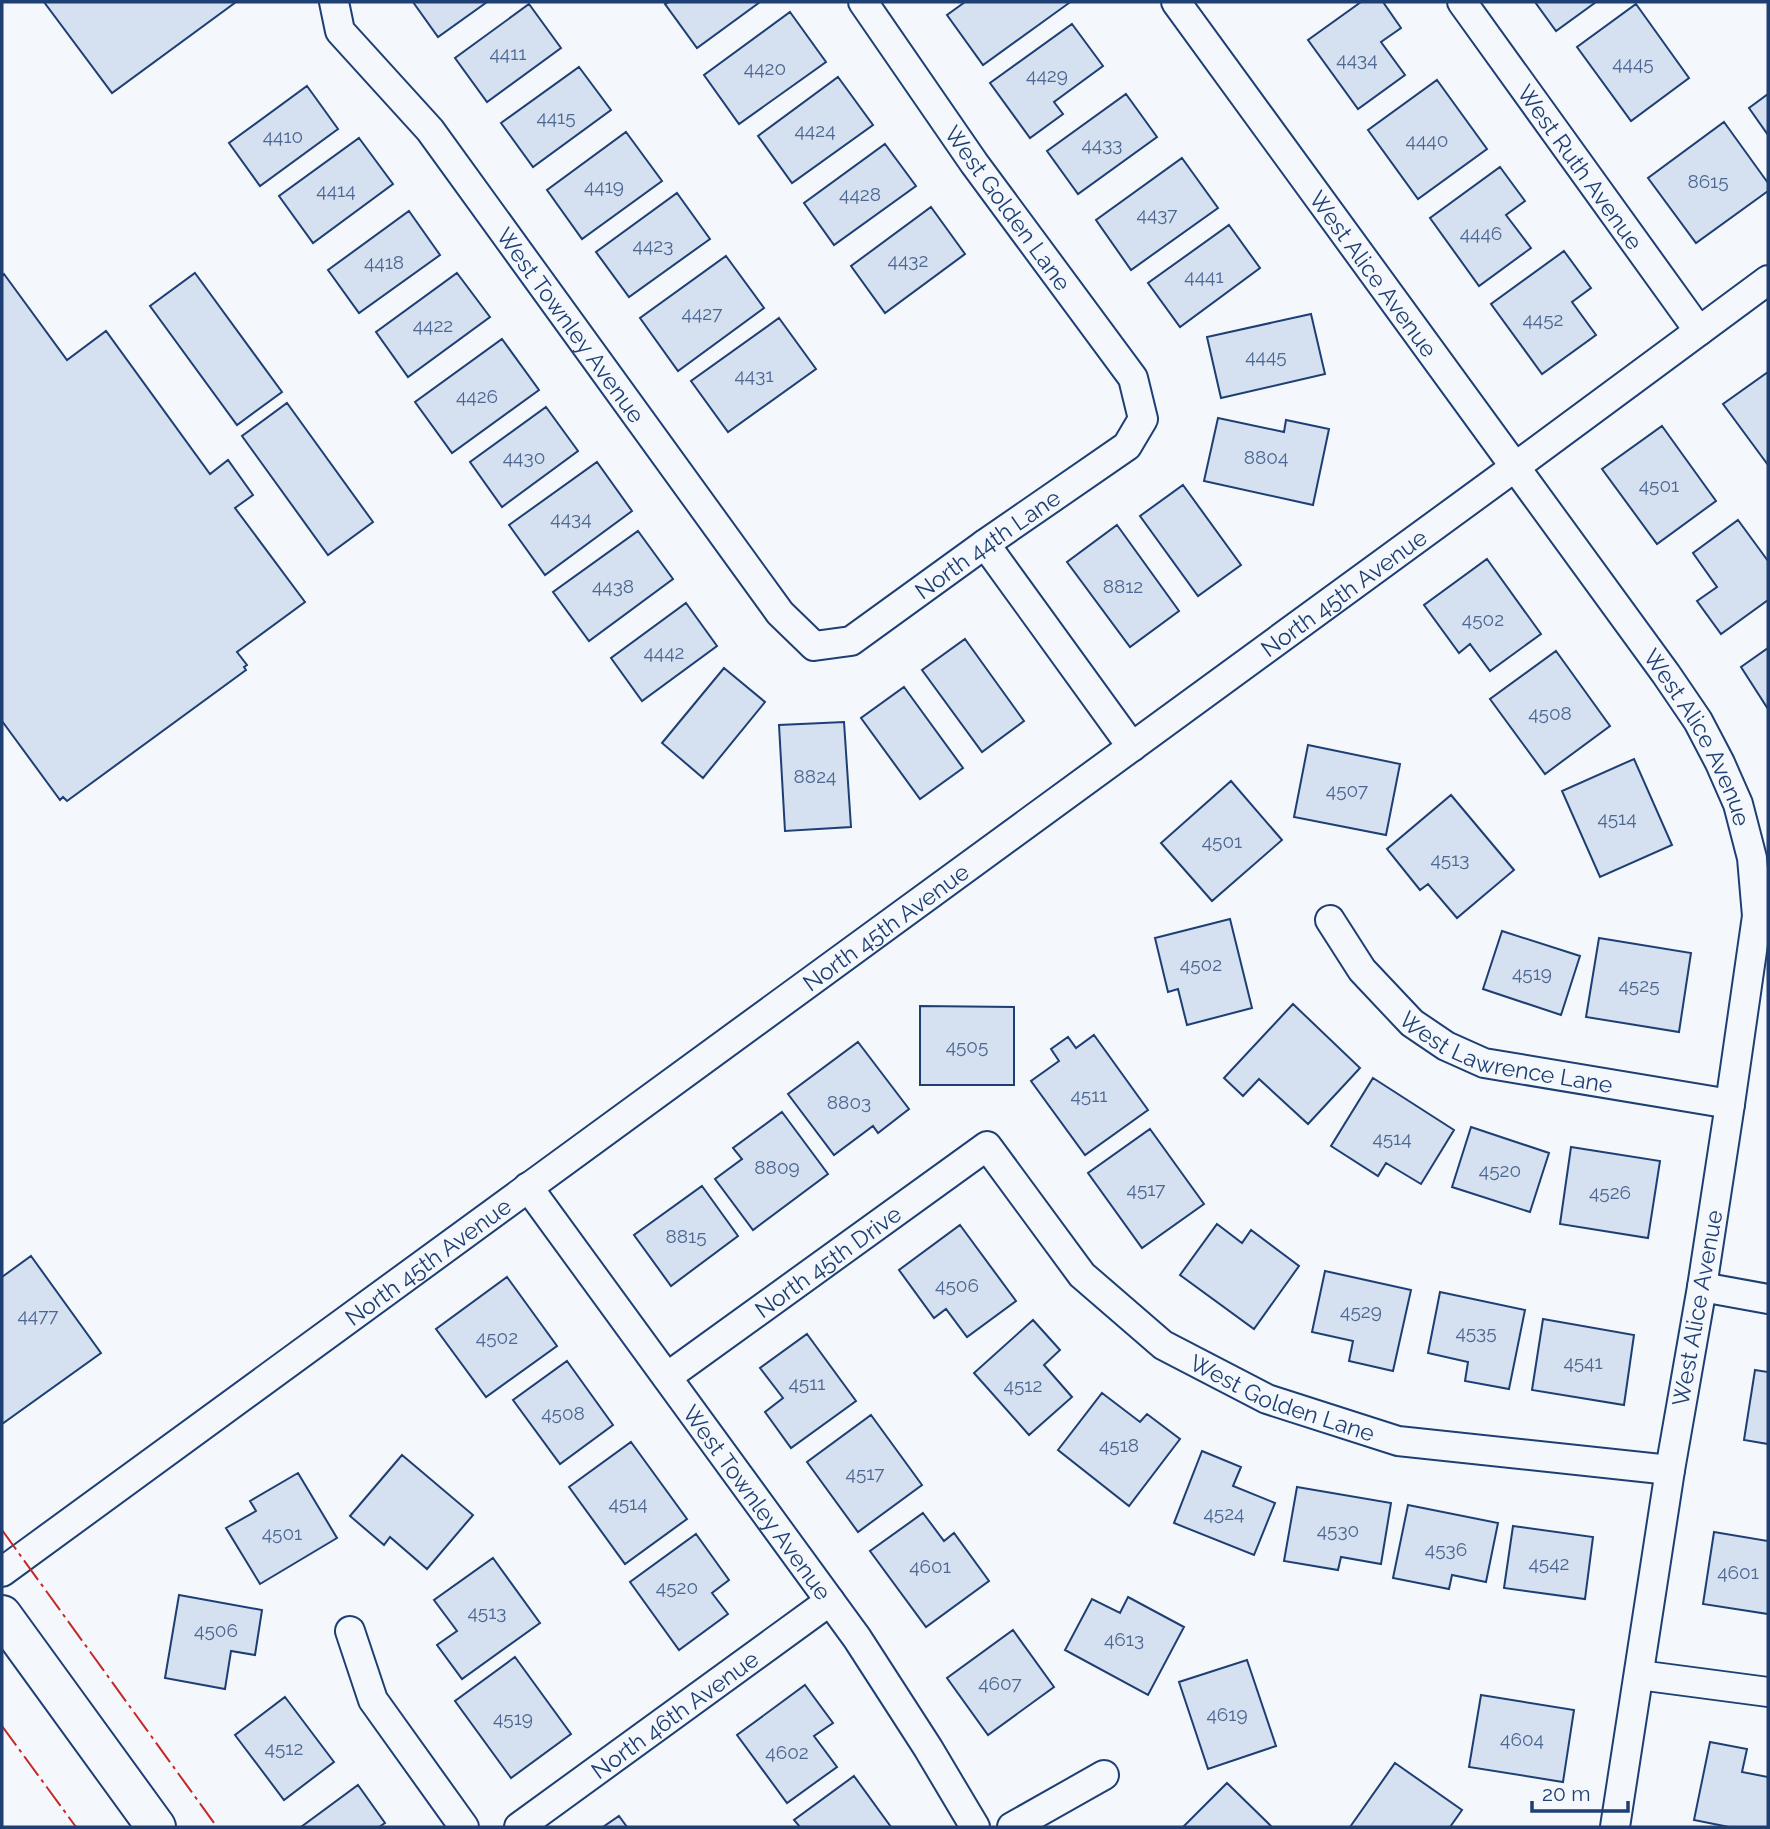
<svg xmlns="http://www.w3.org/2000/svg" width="1770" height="1829" font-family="Raleway,sans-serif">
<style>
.building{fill:#d5e0f0;stroke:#1d3f73;stroke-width:2}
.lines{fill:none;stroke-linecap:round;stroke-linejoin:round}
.street-casing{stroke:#1d3f73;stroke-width:32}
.secondary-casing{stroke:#1d3f73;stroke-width:42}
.street{stroke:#f4f7fb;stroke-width:28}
.secondary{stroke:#f4f7fb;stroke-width:38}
.power{stroke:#c62828;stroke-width:2;stroke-dasharray:24 5 3.5 5;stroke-linecap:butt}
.labels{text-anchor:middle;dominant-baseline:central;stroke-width:5;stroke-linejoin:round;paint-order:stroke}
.number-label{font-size:19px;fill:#4b6792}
.street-label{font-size:23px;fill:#1d3f73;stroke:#f4f7fb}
</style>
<rect width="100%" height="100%" fill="#f4f7fb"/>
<path class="building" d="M44,2H236L112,93Z
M413,2H487L438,37Z
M669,2H760L697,48L665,4Z
M965,2H1068L1069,3L983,65L947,15Z
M1361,2H1383L1401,28L1381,42L1405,75L1358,109L1308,40Z
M1535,2H1596L1556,31Z
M529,4L561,48L487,102L455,58Z
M1636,4L1689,78L1631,121L1577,47Z
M790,12L826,62L739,124L704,75Z
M1072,24L1103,66L1054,102L1063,114L1030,138L990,83Z
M579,67L611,110L533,167L501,123Z
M838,77L873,125L792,183L758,136Z
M1437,80L1487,149L1418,199L1368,130Z
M307,86L338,129L260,186L229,143Z
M1126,94L1157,137L1078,194L1047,151Z
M1768,94V135L1749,108Z
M1724,122L1768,183V191L1696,243L1648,178Z
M626,132L662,181L582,239L547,190Z
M359,138L393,184L313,243L279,196Z
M885,144L916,186L834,245L804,203Z
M1182,158L1218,208L1131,270L1096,220Z
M1500,167L1525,201L1506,215L1531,248L1479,286L1430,218Z
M677,193L710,239L629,297L596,252Z
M931,207L965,254L885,313L851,266Z
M409,211L440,255L359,313L328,270Z
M1229,225L1260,268L1180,327L1148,283Z
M1564,251L1591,288L1572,302L1596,335L1542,374L1491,304Z
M726,256L764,308L678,371L640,318Z
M195,273L282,392L237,425L150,306Z
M457,273L490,317L408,377L376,332Z
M4,274L67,360L106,331L210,474L228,460L253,495L235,508L305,602L237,652L247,665L244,667L246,670L67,801L63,797L60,800L2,721V276Z
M1311,314L1325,374L1221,398L1207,337Z
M779,318L816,369L728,432L691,381Z
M502,339L539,390L452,453L415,402Z
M1768,372V465L1723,404Z
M287,403L373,522L328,555L242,436Z
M546,407L578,451L502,507L470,462Z
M1218,418L1284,432L1286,420L1329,429L1313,505L1204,481Z
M1662,426L1716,501L1657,544L1602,469Z
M597,462L632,511L545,575L509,525Z
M1183,485L1241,565L1198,596L1140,516Z
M1738,520L1768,561V600L1721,634L1697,601L1717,587L1693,553Z
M1117,525L1179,611L1130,647L1067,562Z
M638,531L673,579L589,641L553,592Z
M1487,559L1541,634L1490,671L1470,644L1459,653L1424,605Z
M686,603L717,646L642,701L611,658Z
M965,639L1024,721L982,752L922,670Z
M1768,648V709L1741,667Z
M1556,651L1610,726L1545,774L1490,699Z
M724,668L765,702L703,778L662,743Z
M904,687L963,768L920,799L861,718Z
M844,722L851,827L785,831L779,725Z
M1308,745L1400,764L1386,835L1294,817Z
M1634,759L1672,845L1600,877L1562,791Z
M1231,781L1282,840L1212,901L1161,843Z
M1451,795L1514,870L1457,918L1428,884L1420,890L1387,849Z
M1230,919L1252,1008L1187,1025L1178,989L1168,992L1155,938Z
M1502,931L1580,956L1561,1015L1483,989Z
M1599,938L1691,953L1679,1032L1586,1017Z
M1293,1004L1360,1068L1308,1124L1259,1079L1243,1096L1224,1078Z
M920,1006L1014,1007V1085H920Z
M1094,1035L1148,1110L1085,1155L1031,1081L1059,1061L1051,1049L1068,1037L1076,1048Z
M858,1042L909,1109L878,1133L873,1126L834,1155L788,1094Z
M1373,1078L1454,1130L1421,1184L1386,1163L1378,1176L1331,1146Z
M782,1112L828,1174L753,1230L715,1179L742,1159L733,1148Z
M1471,1127L1549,1153L1530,1212L1452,1187Z
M1150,1129L1204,1204L1142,1248L1088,1173Z
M1571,1147L1660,1161L1648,1238L1560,1224Z
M702,1186L738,1236L671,1286L634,1235Z
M1217,1224L1242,1243L1251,1230L1299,1266L1254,1329L1180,1275Z
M960,1225L1016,1301L967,1337L946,1309L934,1318L899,1270Z
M31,1256L101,1353L2,1424V1277Z
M1325,1271L1411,1290L1393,1371L1349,1361L1353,1341L1312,1332Z
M507,1277L557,1346L486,1397L436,1329Z
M1440,1292L1525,1310L1509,1389L1465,1381L1468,1362L1428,1353Z
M1543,1319L1634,1335L1624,1405L1532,1390Z
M1033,1320L1060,1350L1044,1365L1072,1397L1029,1435L974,1373Z
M807,1334L856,1401L791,1448L765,1412L783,1398L760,1368Z
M567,1361L613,1425L560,1464L513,1400Z
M1755,1370L1768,1372V1444L1744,1440Z
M1102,1393L1140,1422L1147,1414L1180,1439L1129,1506L1058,1450Z
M871,1415L922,1485L858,1532L807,1462Z
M631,1442L687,1519L625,1564L569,1487Z
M1202,1451L1241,1467L1233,1486L1275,1503L1254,1555L1174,1523Z
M402,1455L473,1515L427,1569L390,1537L384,1545L350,1516Z
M298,1473L337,1538L260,1584L226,1528L256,1511L250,1501Z
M1297,1487L1391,1503L1381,1564L1341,1557L1338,1570L1284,1561Z
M1408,1505L1498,1523L1486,1582L1452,1575L1449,1589L1393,1578Z
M923,1513L944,1541L954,1533L989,1581L926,1627L870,1551Z
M1513,1526L1593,1537L1585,1599L1504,1588Z
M1714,1532L1768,1541V1614L1703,1604Z
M696,1534L729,1580L712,1593L728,1614L679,1650L630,1582Z
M493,1558L540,1623L462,1679L437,1645L457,1631L434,1600Z
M179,1595L262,1610L255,1655L231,1651L225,1689L165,1678Z
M1128,1597L1184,1627L1148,1695L1065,1650L1092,1599L1120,1613Z
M1013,1630L1054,1687L988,1735L947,1678Z
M515,1657L571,1734L511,1778L455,1701Z
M1247,1660L1276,1746L1208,1769L1179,1682Z
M805,1685L833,1723L814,1736L837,1767L787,1803L737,1735Z
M1481,1695L1574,1710L1563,1782L1469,1767Z
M285,1697L334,1762L284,1800L235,1735Z
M1710,1742L1747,1749L1742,1772L1768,1777V1827H1729L1694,1820Z
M1395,1763L1462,1810L1450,1827H1350Z
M854,1776L891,1827H800L794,1820Z
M1227,1783L1272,1827H1183Z
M358,1785L385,1823L379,1827H301Z
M619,1816L627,1827H603Z"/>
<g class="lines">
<g class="street-casing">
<g id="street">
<path id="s1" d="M334,2L340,31L430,130L780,613L814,646L851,641L985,544L1127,446L1143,419L1133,378L974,163L863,2"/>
<path id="s2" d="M1176,2L1666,674L1698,721L1720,763L1738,804L1752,858L1757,916L1730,1104L1702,1287L1670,1470L1615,1827"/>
<path id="s3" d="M1462,2L1699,331"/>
<path d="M985,544L1132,747"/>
<path id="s4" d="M1330,920L1362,970L1412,1023L1446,1046L1484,1063L1730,1104"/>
<path id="s5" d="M528,1187L857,1638L928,1748L975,1827"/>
<path d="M1702,1287L1768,1299"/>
<path id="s6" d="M667,1377L987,1146L1082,1275L1163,1345L1267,1399L1398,1441L1670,1470"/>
<path id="s7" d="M2,1572L1515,467L1768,280"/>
<path d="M350,1631L373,1700L464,1827"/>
<path d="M1639,1675L1768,1692"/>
<path id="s8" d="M519,1827L830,1601"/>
<path d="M1012,1827L1104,1775"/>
</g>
</g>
<g class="secondary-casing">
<path id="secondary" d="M2,1615L156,1827"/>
</g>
<use href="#street" class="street"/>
<use href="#secondary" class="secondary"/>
<path class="power" d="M2,1530L217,1827
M2,1726L76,1827"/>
</g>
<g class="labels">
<g class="number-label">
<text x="508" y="53">4411</text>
<text x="1357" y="59">4434</text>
<text x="1633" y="63">4445</text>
<text x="765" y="68">4420</text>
<text x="1047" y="75">4429</text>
<text x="556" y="117">4415</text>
<text x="815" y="130">4424</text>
<text x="283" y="136">4410</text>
<text x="1427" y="140">4440</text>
<text x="1102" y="144">4433</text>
<text x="1708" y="181">8615</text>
<text x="604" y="186">4419</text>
<text x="336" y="190">4414</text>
<text x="860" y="194">4428</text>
<text x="1157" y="214">4437</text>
<text x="1481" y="233">4446</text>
<text x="653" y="245">4423</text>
<text x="908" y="260">4432</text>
<text x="384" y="262">4418</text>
<text x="1204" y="276">4441</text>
<text x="702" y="313">4427</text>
<text x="1543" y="319">4452</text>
<text x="433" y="325">4422</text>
<text x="1266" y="356">4445</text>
<text x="754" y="375">4431</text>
<text x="477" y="396">4426</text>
<text x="524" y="457">4430</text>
<text x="1266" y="457">8804</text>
<text x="1659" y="485">4501</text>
<text x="571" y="518">4434</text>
<text x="613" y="586">4438</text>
<text x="1123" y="586">8812</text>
<text x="1483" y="619">4502</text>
<text x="664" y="652">4442</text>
<text x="1550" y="713">4508</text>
<text x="815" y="776">8824</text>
<text x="1347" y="790">4507</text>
<text x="1617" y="818">4514</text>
<text x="1222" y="841">4501</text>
<text x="1450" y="859">4513</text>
<text x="1201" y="964">4502</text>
<text x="1532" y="973">4519</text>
<text x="1639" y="985">4525</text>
<text x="967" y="1046">4505</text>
<text x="1089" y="1095">4511</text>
<text x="849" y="1102">8803</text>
<text x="1392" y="1138">4514</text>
<text x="777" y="1167">8809</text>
<text x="1500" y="1170">4520</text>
<text x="1146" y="1189">4517</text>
<text x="1610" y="1192">4526</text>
<text x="686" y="1236">8815</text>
<text x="957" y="1285">4506</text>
<text x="1361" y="1311">4529</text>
<text x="38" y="1315">4477</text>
<text x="1476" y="1332">4535</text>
<text x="497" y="1337">4502</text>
<text x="1583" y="1362">4541</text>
<text x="807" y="1383">4511</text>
<text x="1023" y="1385">4512</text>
<text x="563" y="1413">4508</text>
<text x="1119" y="1445">4518</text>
<text x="865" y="1473">4517</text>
<text x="628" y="1503">4514</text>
<text x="1224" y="1513">4524</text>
<text x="1338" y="1530">4530</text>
<text x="282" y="1533">4501</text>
<text x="1446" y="1549">4536</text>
<text x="1549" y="1563">4542</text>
<text x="930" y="1566">4601</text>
<text x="1738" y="1572">4601</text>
<text x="677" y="1587">4520</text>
<text x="487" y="1612">4513</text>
<text x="216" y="1630">4506</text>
<text x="1124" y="1639">4613</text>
<text x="1000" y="1683">4607</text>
<text x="1227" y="1714">4619</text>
<text x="513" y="1718">4519</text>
<text x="1522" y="1739">4604</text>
<text x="284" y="1748">4512</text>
<text x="787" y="1752">4602</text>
</g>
<g class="street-label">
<text stroke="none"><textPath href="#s3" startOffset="203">West Ruth Avenue</textPath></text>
<text transform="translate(1008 208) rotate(54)">West Golden Lane</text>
<text stroke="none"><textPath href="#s2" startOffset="336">West Alice Avenue</textPath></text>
<text stroke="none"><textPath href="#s1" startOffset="404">West Townley Avenue</textPath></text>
<text stroke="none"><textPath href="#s1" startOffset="1012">North 44th Lane</textPath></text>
<text stroke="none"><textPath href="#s7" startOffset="1661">North 45th Avenue</textPath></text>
<text stroke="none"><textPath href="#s2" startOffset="903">West Alice Avenue</textPath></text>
<text stroke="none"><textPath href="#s7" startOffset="1094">North 45th Avenue</textPath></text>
<text stroke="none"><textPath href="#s4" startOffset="233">West Lawrence Lane</textPath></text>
<text stroke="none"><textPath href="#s7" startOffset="527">North 45th Avenue</textPath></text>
<text stroke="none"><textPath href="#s6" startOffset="198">North 45th Drive</textPath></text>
<text transform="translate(1697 1308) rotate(-80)">West Alice Avenue</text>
<text stroke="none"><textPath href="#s6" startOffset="793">West Golden Lane</textPath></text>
<text stroke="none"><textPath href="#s5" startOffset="390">West Townley Avenue</textPath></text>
<text stroke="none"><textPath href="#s8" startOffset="192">North 46th Avenue</textPath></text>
</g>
</g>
<rect width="1770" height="1829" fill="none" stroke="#1d3f73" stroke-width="7"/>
<path d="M1532 1801v10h96v-10" fill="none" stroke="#1d3f73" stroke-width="3.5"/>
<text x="1542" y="1801" font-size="21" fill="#1d3f73" stroke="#f4f7fb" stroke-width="5" paint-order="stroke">20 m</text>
</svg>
